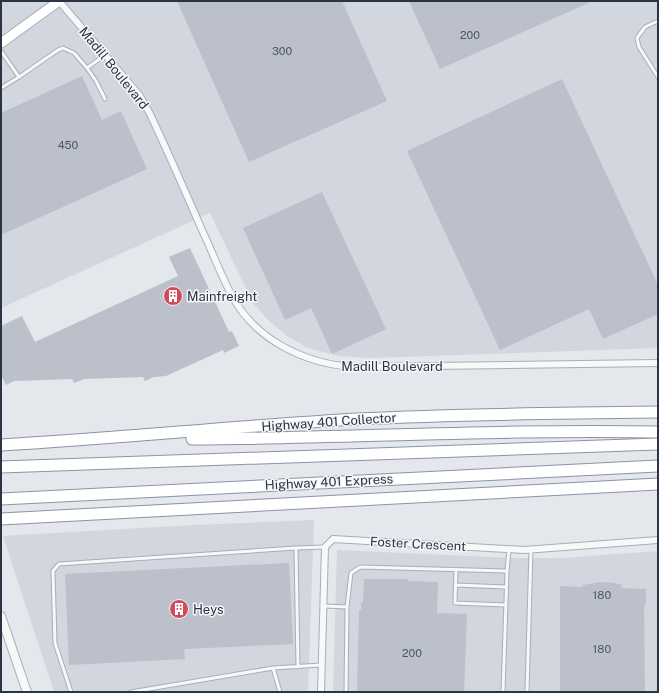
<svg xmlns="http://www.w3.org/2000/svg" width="659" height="693" font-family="'Public Sans',sans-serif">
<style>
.built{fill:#d2d6de}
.building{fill:#bbc0ca}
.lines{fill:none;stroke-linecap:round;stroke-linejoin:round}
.service-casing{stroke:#a9aeb7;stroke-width:5}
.minor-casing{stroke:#a9aeb7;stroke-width:8}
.tertiary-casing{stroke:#a9aeb7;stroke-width:10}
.secondary-casing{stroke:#a9aeb7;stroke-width:11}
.motorway-casing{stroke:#8b94a3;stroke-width:13}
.service{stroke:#f7f8fa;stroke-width:3}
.minor{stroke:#f7f8fa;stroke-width:6}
.tertiary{stroke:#f7f8fa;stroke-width:8}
.secondary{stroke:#fff;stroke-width:9}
.motorway{stroke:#fff;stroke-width:11}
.labels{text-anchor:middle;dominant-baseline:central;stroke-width:3;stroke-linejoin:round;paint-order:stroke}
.number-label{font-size:11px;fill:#4f5766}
.street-label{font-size:13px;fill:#2b3445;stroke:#f4f6f9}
.poi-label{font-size:13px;fill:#2b3445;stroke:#f4f6f9;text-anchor:start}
</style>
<rect width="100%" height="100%" fill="#e4e7ec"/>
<path class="built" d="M1,1H658V348L371,358L339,356L308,348L287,336L268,320L253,303L210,213L1,308Z
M314,520L308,692H54L3,536L193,525Z
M337,550L516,558H562L658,551V692H333Z"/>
<path class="building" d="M177,1H342L387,101L249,162Z
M409,1H593L440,69Z
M82,76L102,120L121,111L147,169L1,235V113Z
M562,79L658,285V314L603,339L589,309L500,350L407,151Z
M322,192L386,329L332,354L311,308L285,320L243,228Z
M190,248L229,332L232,331L239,346L224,353L223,350L166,376L154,377L145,381L143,377L84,379L74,383L72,379L14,381L6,385L1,375V326L22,316L35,342L178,276L169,257Z
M289,563L293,644L184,649L185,659L69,665L65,574Z
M364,579H408L407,581L438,582L437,613L467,614L464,692H357L359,610H361V602H363Z
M601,582L614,583L622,585L621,588L646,589V604L644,606L645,692H560V586L583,587V585Z"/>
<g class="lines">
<g class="service-casing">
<path id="service" d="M658,21L645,27L637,38L639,47L658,77
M1,51L19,77L58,50L63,48L74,53L87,68
M105,55L87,68L96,81L105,99
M1,88L19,77
M456,569L455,603L506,605
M456,585L506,587
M324,606L347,607L346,692
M347,607L351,573L360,567L507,571L509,550
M298,667L296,548L325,547
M273,668L280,692
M71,692L55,643L53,571L59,564L296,548
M131,692L273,668L321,665
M503,692L507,571
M527,692L531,550"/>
</g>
<g class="minor-casing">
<path id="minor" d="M59,1L140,96L150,114C168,152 185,191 202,230C212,251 220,273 231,294C254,339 303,363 352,367L658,363
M321,692L325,547L333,539L524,550L658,540"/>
</g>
<g class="tertiary-casing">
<path id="tertiary" d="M1,616L27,692"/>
</g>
<g class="secondary-casing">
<path id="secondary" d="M1,43L59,1"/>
</g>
<g class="motorway-casing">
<path id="motorway" d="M192,439C347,438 503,429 658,432
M1,445C120,438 238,426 357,419C458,414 558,413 658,412
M1,467L658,444
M1,499L658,466
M1,519L658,484"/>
</g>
<use href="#service" class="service"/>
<use href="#minor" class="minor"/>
<use href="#tertiary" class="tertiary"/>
<use href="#secondary" class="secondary"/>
<use href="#motorway" class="motorway"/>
</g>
<defs>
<g id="building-disc" transform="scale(1)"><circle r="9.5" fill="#d1495b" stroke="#f4f6f9"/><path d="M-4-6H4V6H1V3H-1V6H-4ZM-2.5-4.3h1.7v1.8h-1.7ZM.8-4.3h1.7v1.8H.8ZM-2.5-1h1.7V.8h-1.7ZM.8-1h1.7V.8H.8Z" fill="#fff"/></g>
</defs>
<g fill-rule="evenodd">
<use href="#building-disc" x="173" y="296"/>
<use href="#building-disc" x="179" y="609"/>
</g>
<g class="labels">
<g class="number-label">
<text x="470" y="35">200</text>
<text x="282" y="51">300</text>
<text x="68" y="145">450</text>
<text x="602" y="595">180</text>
<text x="602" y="649">180</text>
<text x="412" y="653">200</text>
</g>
<g class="street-label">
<text transform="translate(114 68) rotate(51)">Madill Boulevard</text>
<text x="392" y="366">Madill Boulevard</text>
<text transform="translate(329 422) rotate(-4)">Highway 401 Collector</text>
<text transform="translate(329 482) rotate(-3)">Highway 401 Express</text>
<text transform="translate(418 544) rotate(3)">Foster Crescent</text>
</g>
<g class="poi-label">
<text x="187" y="296">Mainfreight</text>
<text x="193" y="609">Heys</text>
</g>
</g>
<rect width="659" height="693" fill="none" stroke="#2b3445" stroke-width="4"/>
</svg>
